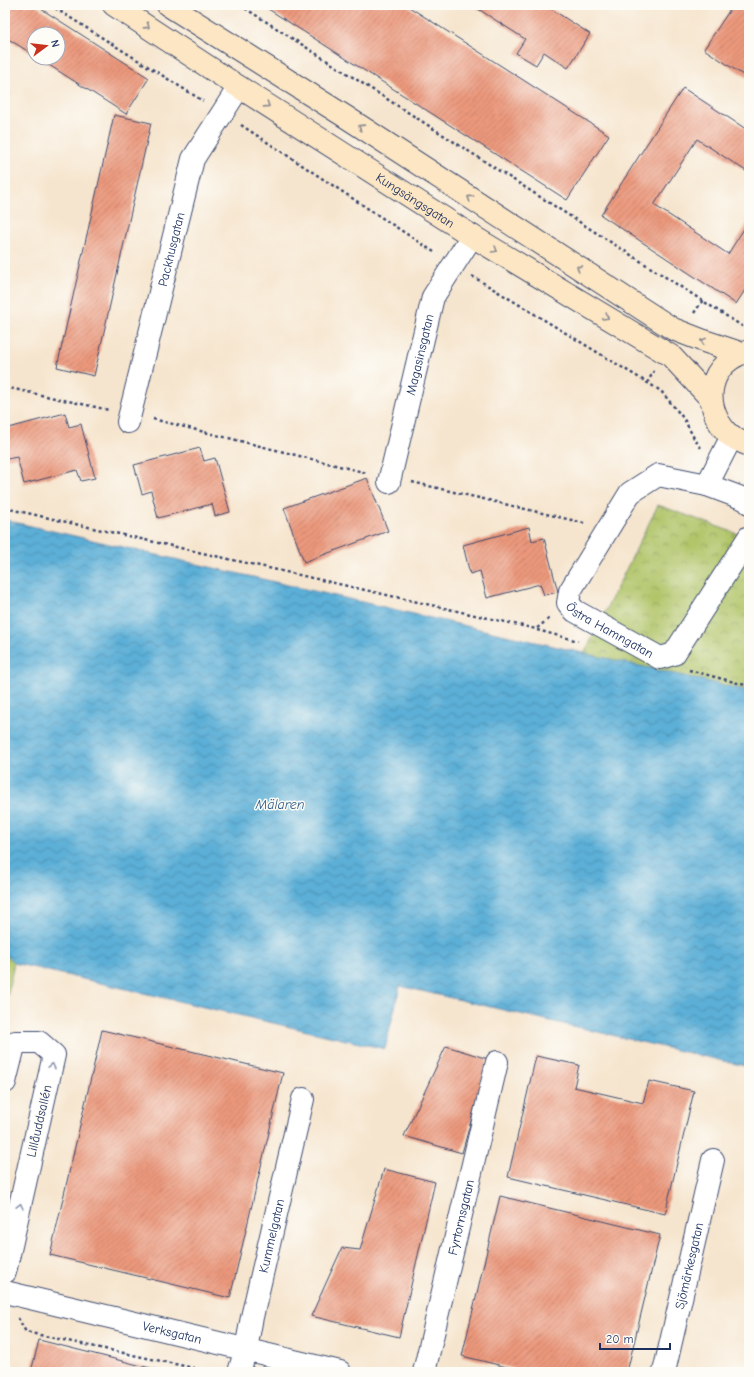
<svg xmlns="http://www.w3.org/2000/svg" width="754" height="1377" font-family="'Comic Neue',sans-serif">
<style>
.park{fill:url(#park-crowns);stroke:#667a64}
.water{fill:url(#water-waves);stroke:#3c6f9a}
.building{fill:url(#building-hatch)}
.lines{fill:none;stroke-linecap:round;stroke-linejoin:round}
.minor-casing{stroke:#3c4a6f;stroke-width:24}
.secondary-casing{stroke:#3c4a6f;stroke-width:24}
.path{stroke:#3c4a6f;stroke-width:2.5;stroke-dasharray:3 3;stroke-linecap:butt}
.minor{stroke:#fff;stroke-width:22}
.secondary{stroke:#fce6c4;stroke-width:22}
.oneway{stroke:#8c8a91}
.oneway2{stroke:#8d97ae}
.labels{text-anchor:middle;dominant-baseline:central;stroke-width:3;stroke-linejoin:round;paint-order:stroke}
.street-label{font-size:13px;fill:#1b2f5e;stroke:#fdfcf7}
.water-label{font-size:14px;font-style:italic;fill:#325c88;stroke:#fdfcf7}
</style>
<defs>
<pattern id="park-crowns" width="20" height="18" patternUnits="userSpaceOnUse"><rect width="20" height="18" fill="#b1c569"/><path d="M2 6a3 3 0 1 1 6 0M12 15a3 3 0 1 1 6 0" fill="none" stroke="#8fa05a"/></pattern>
<pattern id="water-waves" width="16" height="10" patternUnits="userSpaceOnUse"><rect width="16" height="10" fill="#5cafd7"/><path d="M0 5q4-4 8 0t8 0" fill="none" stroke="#4b8fb2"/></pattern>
<pattern id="building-hatch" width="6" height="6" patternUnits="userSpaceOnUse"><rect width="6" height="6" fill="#ec987c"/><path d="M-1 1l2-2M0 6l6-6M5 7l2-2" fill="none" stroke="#be7c69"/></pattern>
</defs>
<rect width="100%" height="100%" fill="#fdfcf7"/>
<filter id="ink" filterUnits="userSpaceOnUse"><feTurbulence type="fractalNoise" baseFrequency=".025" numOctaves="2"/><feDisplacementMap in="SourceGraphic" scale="8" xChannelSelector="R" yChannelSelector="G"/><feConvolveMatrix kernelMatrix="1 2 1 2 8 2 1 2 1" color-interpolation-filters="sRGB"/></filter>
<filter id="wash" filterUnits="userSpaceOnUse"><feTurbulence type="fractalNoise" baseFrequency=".012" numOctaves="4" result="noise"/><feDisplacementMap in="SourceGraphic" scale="16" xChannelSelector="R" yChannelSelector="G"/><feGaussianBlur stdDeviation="0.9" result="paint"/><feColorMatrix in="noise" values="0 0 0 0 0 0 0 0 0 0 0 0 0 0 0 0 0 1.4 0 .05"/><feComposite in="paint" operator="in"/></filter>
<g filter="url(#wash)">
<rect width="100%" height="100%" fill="#f6e5ce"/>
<path class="park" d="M658,505L749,538V695L583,656Z
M5,954L14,963L5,1007Z"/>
<path class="water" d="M5,520L749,691V1067L400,986L385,1049L14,963L5,954Z"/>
<g id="blocks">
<path class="building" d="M5,5H35L149,78L126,114L38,58H58V34H34V55L5,37Z
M262,5H406L609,135L567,200Z
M472,5H545L590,34L568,68L544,52L536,65L516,53L525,39Z
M733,5H749V79L704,49Z
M683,88L749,131V173L697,139L654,205L728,254L749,221V284L736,304L601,215Z
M5,91L10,93L5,108Z
M114,115L151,123L94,376L57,367Z
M65,413L69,427L81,424L95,478L81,481L77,470L24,484L17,457L7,459L5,451V429Z
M200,448L204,461L215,458L230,512L215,516L212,504L158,518L151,491L142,494L134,465Z
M367,478L388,531L304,562L284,508Z
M529,527L532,541L544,538L558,592L544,595L540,584L487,598L480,571L470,574L463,545Z
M102,1030L283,1073L230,1298L50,1255Z
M446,1046L488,1059L462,1153L404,1136Z
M536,1056L579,1065L574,1087L643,1103L649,1081L694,1091L665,1214L508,1177Z
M384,1169L435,1182L399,1337L311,1316L342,1248L360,1250Z
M500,1196L660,1235L627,1372H527L462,1356Z
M39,1340L162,1371V1372H31Z"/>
</g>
</g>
<g filter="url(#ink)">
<use href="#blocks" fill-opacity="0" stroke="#3c4a6f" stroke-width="1"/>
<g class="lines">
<g class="minor-casing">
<g id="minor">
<path id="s1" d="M128,422L193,159L239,87"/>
<path id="s2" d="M389,482L433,297L472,236"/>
<path d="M707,485L732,436"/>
<path id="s3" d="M749,503L747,500L707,485L658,475L630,493L570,591L568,603L575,611L660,658L674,654L749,537"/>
<path d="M5,1082L15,1042H39L54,1055L5,1272"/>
<path id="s4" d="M5,1292L340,1372"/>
<path id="s5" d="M239,1372L246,1349L252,1317L303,1099"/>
<path id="s6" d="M424,1372L497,1062"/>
<path id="s7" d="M664,1372L713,1160"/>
</g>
</g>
<g class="secondary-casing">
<g id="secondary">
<path id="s8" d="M114,5L239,87L472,236L671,356L711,399"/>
<path d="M168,5L346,117L673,329L704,341L740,353"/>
<path d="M749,351C709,362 700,403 727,433C733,439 742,442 749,445"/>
</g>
</g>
<path class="path" d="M50,5L203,101
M240,5L742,326L749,325
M241,125L434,252
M472,276L661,391L684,419L694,438L701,448
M694,313L703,300
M647,383L654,371
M5,387L109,410
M153,419L367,473
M412,482L584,523
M5,508L536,629L551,617
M537,630L578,641
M689,670L749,686
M18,1318L26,1332L212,1372"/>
<use href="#minor" class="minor"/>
<use href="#secondary" class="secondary"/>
</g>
<defs><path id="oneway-chevron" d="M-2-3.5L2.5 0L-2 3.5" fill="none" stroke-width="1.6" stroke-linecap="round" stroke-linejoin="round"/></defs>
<g class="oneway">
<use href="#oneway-chevron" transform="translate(147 26) rotate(33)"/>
<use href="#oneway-chevron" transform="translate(267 105) rotate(33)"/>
<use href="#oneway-chevron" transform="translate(361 127) rotate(-147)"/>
<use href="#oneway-chevron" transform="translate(470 198) rotate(-147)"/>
<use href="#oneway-chevron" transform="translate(495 250) rotate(31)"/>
<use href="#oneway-chevron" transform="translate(579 268) rotate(-147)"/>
<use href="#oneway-chevron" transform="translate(606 317) rotate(31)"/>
<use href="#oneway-chevron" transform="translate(703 341) rotate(-160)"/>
</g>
<g class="oneway2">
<use href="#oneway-chevron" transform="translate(52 1066) rotate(-77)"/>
<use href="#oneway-chevron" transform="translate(20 1206) rotate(-77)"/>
</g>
</g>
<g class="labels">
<g class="street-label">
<text stroke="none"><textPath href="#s8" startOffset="359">Kungsängsgatan</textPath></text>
<text stroke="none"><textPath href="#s1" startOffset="178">Packhusgatan</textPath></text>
<text stroke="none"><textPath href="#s2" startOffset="131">Magasinsgatan</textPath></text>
<text stroke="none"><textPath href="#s3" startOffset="307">Östra Hamngatan</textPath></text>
<text transform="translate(39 1121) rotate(-77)">Lillåuddsallén</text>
<text stroke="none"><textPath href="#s6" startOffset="159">Fyrtornsgatan</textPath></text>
<text stroke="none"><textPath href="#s5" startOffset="140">Kummelgatan</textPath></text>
<text stroke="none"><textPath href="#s7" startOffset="109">Sjömärkesgatan</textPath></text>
<text stroke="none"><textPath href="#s4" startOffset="172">Verksgatan</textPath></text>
</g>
<g class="water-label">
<text x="280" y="804">Mälaren</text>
</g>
</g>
<rect width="754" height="1377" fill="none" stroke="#fdfcf7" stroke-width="20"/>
<g transform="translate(46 46) rotate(75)"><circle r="19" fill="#fdfcf7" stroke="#a3aaba"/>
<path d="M0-3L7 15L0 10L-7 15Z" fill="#c8321e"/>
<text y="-6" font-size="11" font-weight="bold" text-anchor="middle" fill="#1b2f5e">N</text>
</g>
<path d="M600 1343v6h70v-6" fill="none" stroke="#1b2f5e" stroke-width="2"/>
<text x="606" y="1343" font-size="12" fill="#1b2f5e" stroke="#fdfcf7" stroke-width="3" paint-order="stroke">20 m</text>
</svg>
